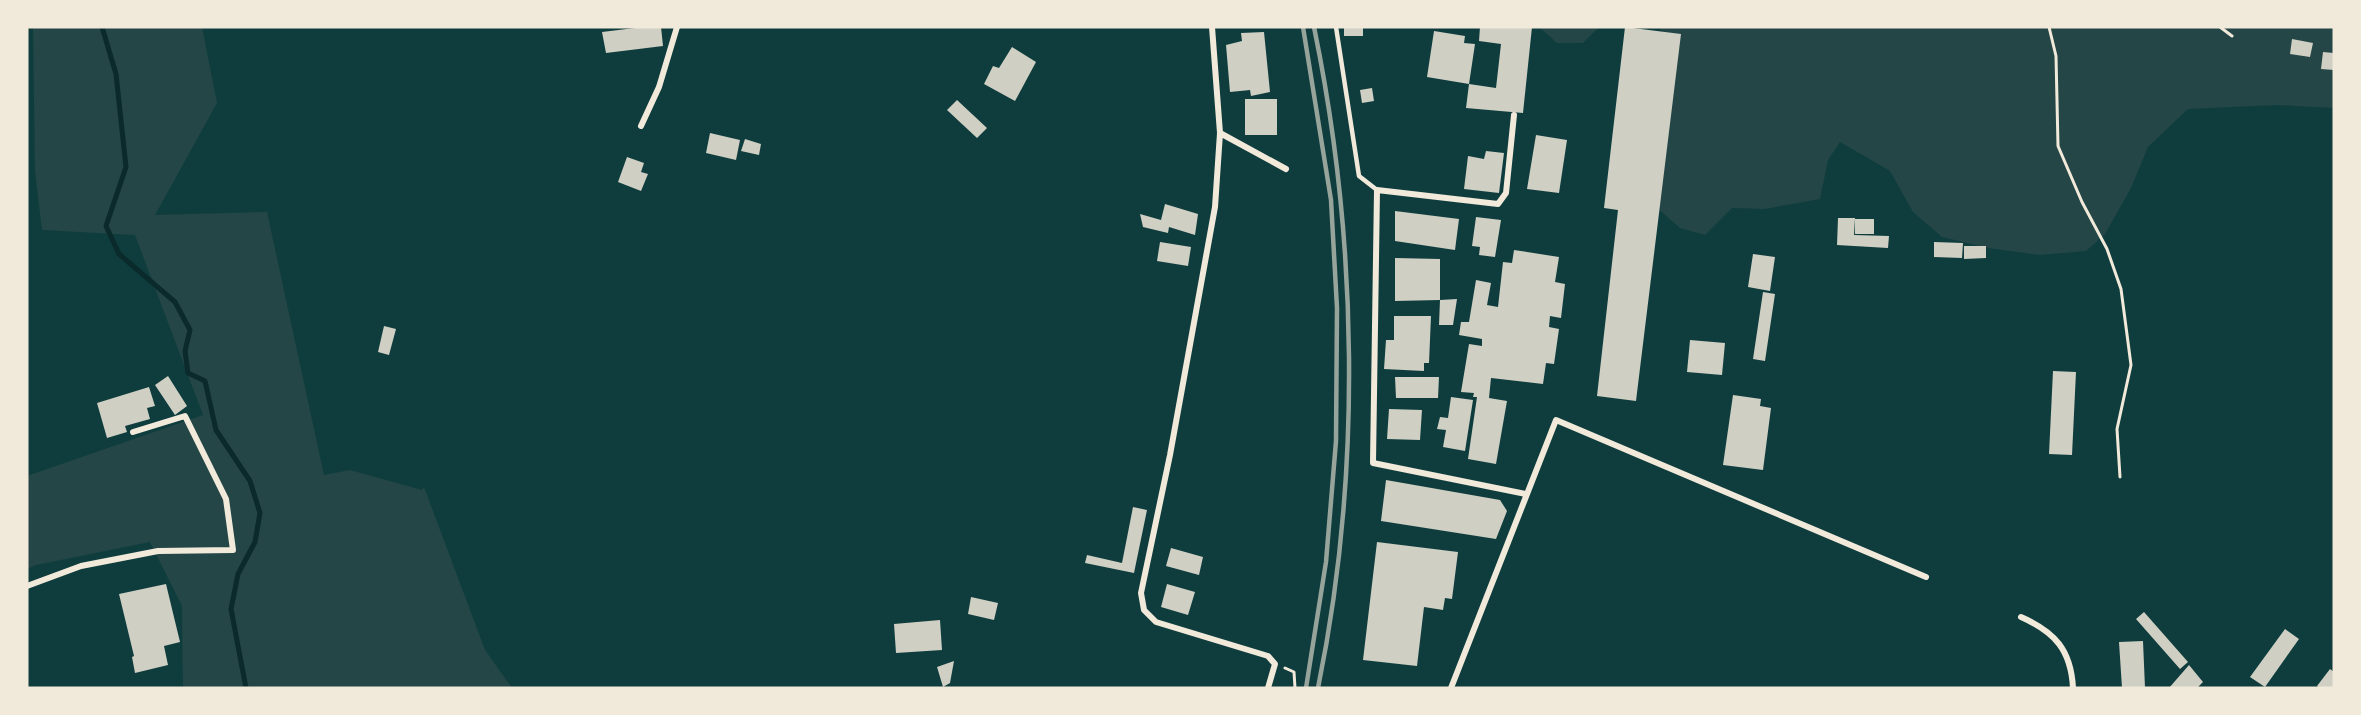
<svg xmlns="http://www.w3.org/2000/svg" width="2361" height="715" font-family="Manrope,sans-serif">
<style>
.green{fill:#244646}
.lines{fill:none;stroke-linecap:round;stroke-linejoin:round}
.stream{stroke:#0a2a2b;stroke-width:5}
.building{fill:#cfcfc3}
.path{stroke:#f1e9da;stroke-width:3}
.service{stroke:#f1e9da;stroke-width:4.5}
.minor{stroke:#f1e9da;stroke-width:6}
.rail{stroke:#97a49c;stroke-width:4.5}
</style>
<rect width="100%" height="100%" fill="#0f3d3e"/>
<path class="green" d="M33,27H202L217,103L155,215L267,212L324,475L350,470L422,490L424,487L485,650L512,688H183L182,606L150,542L36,565L27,569V476L203,415L135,235L42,230L35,171Z
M1539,27H1599L1583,43H1557Z
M1658,27H2334V108L2277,105L2188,109L2148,147L2131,188L2105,234L2086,251L2040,255L1988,248L1942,237L1913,212L1890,171L1840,142L1828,160L1820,199L1764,209L1732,208L1705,235L1680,228L1654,205L1672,40Z"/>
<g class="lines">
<path class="stream" d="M102,27L116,74L126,167L106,226L119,254L175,302L190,330L185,351L188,373L205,381L216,430L250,481L260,513L255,542L238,574L231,609L246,688"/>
</g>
<path class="building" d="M643,27H661L663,46L606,53L602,32Z
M1344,27H1363V36H1344Z
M1480,27H1532L1523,113L1466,108L1469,84L1496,88L1501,44L1479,41Z
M1625,27L1681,34L1636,401L1597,396L1618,210L1604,208Z
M1434,31L1465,36L1464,43L1475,44L1469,84L1427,77Z
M1264,32L1270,92L1251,96L1250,90L1230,92L1226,45L1242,41L1241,33Z
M2292,39L2313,43L2310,57L2290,54Z
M1012,47L1036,62L1015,101L984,84L993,66L999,68Z
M2323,52L2334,53V70L2321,69Z
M1372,88L1374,101L1362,103L1360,90Z
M1245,99H1277V135H1245Z
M957,100L987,128L977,138L947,110Z
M710,133L740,140L736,160L706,153Z
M1536,135L1567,140L1559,193L1527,189Z
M745,139L761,144L759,155L741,151Z
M1486,151L1504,153L1499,193L1464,189L1468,156L1484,159Z
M627,157L644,163L641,172L648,174L641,191L618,182Z
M1165,204L1198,214L1195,235L1169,227L1168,233L1143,227L1140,214L1161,220Z
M1395,211L1459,219L1455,250L1395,241Z
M1476,217L1501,220L1495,257L1479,255L1480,247L1472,246Z
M1838,218H1855L1854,235L1889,236L1888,248L1837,245Z
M1855,219H1874V234H1855Z
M1160,242L1191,247L1188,266L1157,261Z
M1934,242L1963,243L1962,258L1934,257Z
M1964,246H1986V258L1964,259Z
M1514,250L1559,257L1555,282L1565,284L1561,318L1550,316L1549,327L1559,329L1554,364L1546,363L1543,384L1491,378L1489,398L1507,401L1496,464L1468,459L1477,397H1473L1474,393L1461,392L1469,344L1482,346V339L1459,335L1461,322H1469L1476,280L1491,283L1487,305L1498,307L1503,262L1512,263Z
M1753,254L1775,257L1770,291L1748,287Z
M1395,258L1440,259V300L1395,301Z
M1763,292L1775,294L1765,361L1753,359Z
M1457,299L1453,325H1439L1440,300Z
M1394,316H1431L1429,363H1424V371L1384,369L1386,340H1394Z
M384,326L396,329L389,355L378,352Z
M1690,340L1725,343L1722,375L1687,372Z
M2053,371L2076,372L2072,455L2049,454Z
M168,376L187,406L175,415L155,385Z
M1395,377H1439L1438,398H1396Z
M149,387L155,406L147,408L150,419L125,426L127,432L107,438L97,403Z
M1733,395L1761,399L1760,406L1771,408L1763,470L1723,465Z
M1451,397L1473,400L1465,451L1443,447L1446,430L1437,429L1440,417L1448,418Z
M1389,409L1422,410L1420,440L1387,439Z
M1386,480L1500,500L1507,511L1496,539L1381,521Z
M1133,507L1147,510L1134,573L1085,563L1087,555L1122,563Z
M1377,542L1458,552L1452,599L1445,598L1443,610L1424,607L1417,666L1363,660Z
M1171,548L1203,557L1199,575L1166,566Z
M166,584L180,642L164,646L168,665L135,673L132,657L134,656L119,594Z
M1167,584L1195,592L1188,615L1161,607Z
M971,597L998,603L994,620L968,614Z
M2144,612L2188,662L2180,669L2136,619Z
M940,620L942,650L896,653L894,624Z
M2285,629L2299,639L2265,687L2250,677Z
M2143,641L2145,688H2122L2119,642Z
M954,661L950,683L943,687L937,667Z
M2189,665L2203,682L2197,688H2169Z
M2330,669L2334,672V688H2319L2317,686Z"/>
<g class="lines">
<path class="path" d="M2049,27L2056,56L2058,146L2082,202L2107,249L2121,289L2131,365L2117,429L2120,477
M2220,27L2232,36
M1285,668L1294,672L1295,688"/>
<path class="service" d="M1336,27L1359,176L1377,190"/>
<path class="minor" d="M1212,27L1220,133L1215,207L1170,455L1141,593L1144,610L1156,622L1268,656L1275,664L1268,688
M1514,115L1506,193L1498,204L1377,190L1373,463L1526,494
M641,126L659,87L677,27
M1220,133L1286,169
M27,586L81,566L158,551L233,550L226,499L185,416L133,432
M2021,617C2055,632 2071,650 2073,688
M1451,688L1556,420L1926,577"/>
<path class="rail" d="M1303,27L1331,200L1337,308L1336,441L1326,562L1306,688
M1314,27C1358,240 1362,474 1318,688"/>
</g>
<rect width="2361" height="715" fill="none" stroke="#f1e9da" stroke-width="57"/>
</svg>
